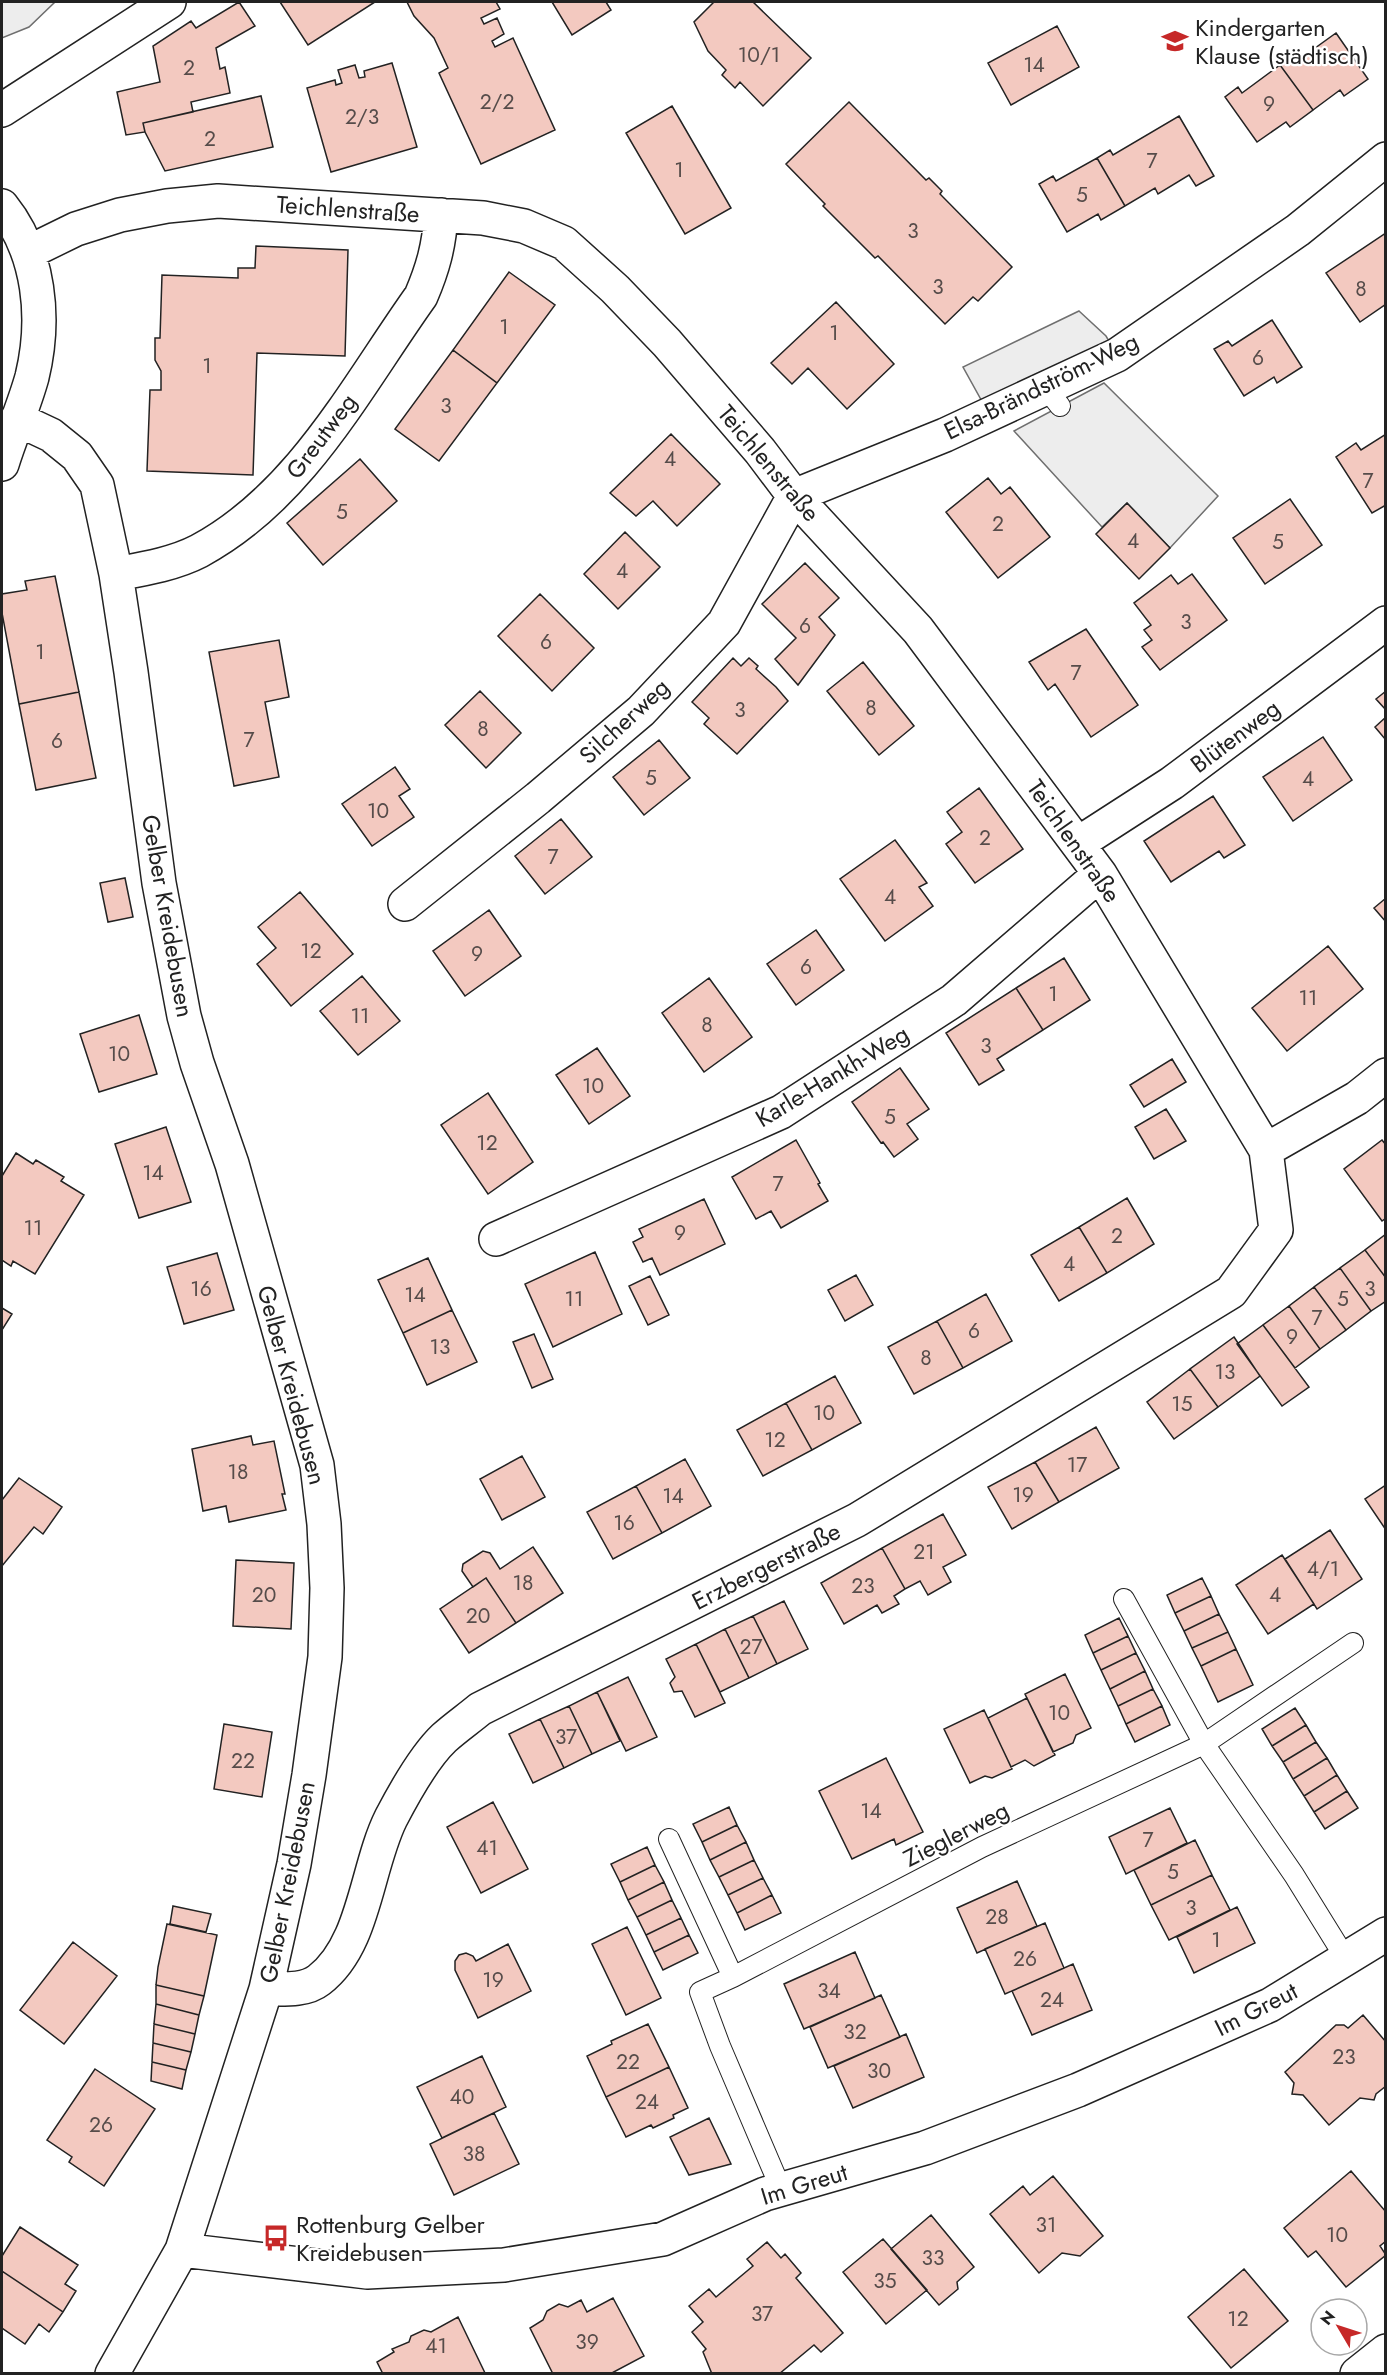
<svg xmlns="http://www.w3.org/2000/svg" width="1387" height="2375" font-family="Jost,sans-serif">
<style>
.parking{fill:#ededed;stroke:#6f6f6f;stroke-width:1.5}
.building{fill:#f3c9c0;stroke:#222;stroke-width:1.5}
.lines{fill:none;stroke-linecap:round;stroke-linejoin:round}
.service-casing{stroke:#222;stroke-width:22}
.minor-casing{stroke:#222;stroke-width:36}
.tertiary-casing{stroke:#222;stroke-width:36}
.service{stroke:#fff;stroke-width:20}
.minor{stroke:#fff;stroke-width:33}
.tertiary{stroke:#fff;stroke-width:33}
.labels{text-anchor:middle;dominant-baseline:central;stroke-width:4.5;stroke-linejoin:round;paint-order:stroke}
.number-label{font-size:21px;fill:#564c4a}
.poi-label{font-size:24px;fill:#222;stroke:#fff;text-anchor:start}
.street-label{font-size:24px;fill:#222;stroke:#fff}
</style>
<rect width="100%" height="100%" fill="#fff"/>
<path class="parking" d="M2,2H55L29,27L2,38Z
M1079,311L1106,336L1117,355L989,414L963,367Z
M1104,383L1218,496L1170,548L1127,503L1102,527L1014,431Z"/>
<path class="building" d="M239,2L255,26L216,48L220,69L225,67L230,93L191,102L193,112L143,123L145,132L126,135L117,92L160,82L153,46L191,21L196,28Z
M280,2H375L308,45Z
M407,2H496L500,9L481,18L484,24L497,18L504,34L492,41L495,47L513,38L555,130L481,164L439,73L448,68L434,38L414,16Z
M552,2H606L611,10L572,35Z
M714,2H753L811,58L763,106L740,82L735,88L722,75L726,70L708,51L694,22Z
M1057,26L1079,67L1011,105L988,63Z
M1336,33L1368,79L1344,96L1340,90L1313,110L1280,65L1293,56L1297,61Z
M392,63L417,147L331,172L307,88L335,80L336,85L342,83L338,70L355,65L359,78L365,77L364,71Z
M1280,65L1313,110L1290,127L1286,122L1257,142L1225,97L1238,87L1242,93Z
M261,96L273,147L165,171L145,132L143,123Z
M849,102L926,180L929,178L942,191L940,194L1012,267L978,301L973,297L945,324L878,256L875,258L823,206L825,204L786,164Z
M672,106L731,208L685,234L626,133Z
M1179,116L1214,176L1196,186L1189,175L1158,194L1155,188L1125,206L1097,158L1110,150L1113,155Z
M1097,158L1125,206L1101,220L1098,214L1067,232L1039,184L1053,176L1056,181Z
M1386,233V304L1360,322L1326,273Z
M256,246L348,250L345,356L257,353L253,475L147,471L150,390H161V371L155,360V338H160L162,275L238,278V268H255Z
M509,272L555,305L497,383L453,350Z
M836,302L894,364L847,409L808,368L792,384L771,363Z
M1272,320L1302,367L1277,383L1274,377L1244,396L1214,349L1228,341L1232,346Z
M453,350L497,383L439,461L395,429Z
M671,434L720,484L677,526L653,501L636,516L610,493Z
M1386,434V505L1372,513L1336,457L1356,443L1361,450Z
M360,459L397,501L323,565L287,523Z
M988,478L1001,494L1010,487L1050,537L998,578L946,512Z
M1290,499L1322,545L1265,584L1233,538Z
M1127,503L1170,548L1139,579L1096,534Z
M625,532L660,567L618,609L584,574Z
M805,563L839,598L819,617L835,635L798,685L775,659L796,638L762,604Z
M1192,574L1227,620L1160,670L1142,647L1152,640L1144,630L1151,625L1134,603L1171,575L1178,584Z
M55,576L79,692L19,704L2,613V594L27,590L25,581Z
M540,594L594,648L552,691L498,636Z
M1086,629L1138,705L1091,737L1055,684L1048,690L1029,662Z
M279,640L289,697L265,702L279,777L234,786L209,652Z
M733,658L741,666L749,658L758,666L756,669L776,687L788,701L737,754L704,724L709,718L692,702Z
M863,662L914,726L879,755L827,691Z
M480,691L521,733L486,768L445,725Z
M1386,691V710L1376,699Z
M79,692L96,778L36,790L19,704Z
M1386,717V738L1385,739L1375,727Z
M1323,737L1352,780L1293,821L1263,777Z
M659,740L690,778L644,815L613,777Z
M395,767L410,789L399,796L414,817L372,846L342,804Z
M979,788L1023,849L975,883L946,844L962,832L947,812Z
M1213,796L1245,845L1224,858L1219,851L1171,882L1144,841Z
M561,819L592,857L545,894L515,856Z
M895,840L927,883L919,887L933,906L885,941L840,879Z
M125,878L133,917L108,922L100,883Z
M300,892L353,954L291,1006L257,964L276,948L258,927Z
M1386,898V922L1374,908Z
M489,910L521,956L465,996L433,951Z
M816,930L844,970L796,1005L767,964Z
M1328,946L1363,989L1287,1051L1252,1008Z
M1064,958L1090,1000L1043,1030L1016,988Z
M362,976L400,1021L358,1055L320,1011Z
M709,978L752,1037L704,1072L662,1013Z
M1016,988L1043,1030L997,1059L1004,1070L979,1085L946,1033Z
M139,1015L157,1074L99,1092L80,1034Z
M597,1048L630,1096L589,1124L556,1075Z
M1172,1059L1186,1082L1144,1107L1130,1085Z
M900,1068L929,1109L907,1124L918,1139L894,1157L883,1142L881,1143L852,1102Z
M488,1093L533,1162L488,1194L441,1125Z
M1166,1109L1186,1141L1154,1159L1135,1127Z
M166,1127L191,1202L139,1218L115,1144Z
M796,1140L820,1183L818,1184L828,1201L781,1228L771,1211L756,1219L732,1177Z
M1382,1140L1386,1145V1218L1382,1221L1344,1169Z
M16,1153L33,1164L36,1160L64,1177L61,1181L84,1195L35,1274L13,1261L11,1266L2,1260V1176Z
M1127,1198L1154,1244L1107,1273L1079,1227Z
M704,1199L725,1244L660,1275L652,1258L643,1262L633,1242L643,1237L639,1229Z
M1079,1227L1107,1273L1059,1301L1031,1255Z
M1386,1234V1278L1365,1250Z
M1365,1250L1386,1278V1301L1371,1311L1340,1268Z
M595,1252L622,1314L553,1347L525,1284Z
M217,1253L234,1310L184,1324L167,1267Z
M428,1258L452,1310L403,1333L378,1280Z
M1340,1268L1371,1311L1346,1330L1314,1287Z
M856,1275L873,1305L845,1321L828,1290Z
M650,1276L669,1315L648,1325L629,1286Z
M1314,1287L1346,1330L1320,1349L1289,1306Z
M986,1294L1012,1341L963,1368L937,1321Z
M1289,1306L1320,1349L1295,1368L1263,1325Z
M2,1308L12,1314L2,1330Z
M452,1310L477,1362L427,1385L403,1333Z
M937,1321L963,1368L914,1394L888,1347Z
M1263,1325L1309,1387L1282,1406L1237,1344Z
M534,1334L553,1379L532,1388L513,1342Z
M1234,1337L1260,1376L1218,1407L1190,1369Z
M1190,1369L1218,1407L1174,1439L1147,1402Z
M835,1376L861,1423L812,1450L786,1403Z
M786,1403L812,1450L763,1476L737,1430Z
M1096,1427L1119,1468L1059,1502L1035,1462Z
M251,1436L253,1445L274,1441L285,1494H282L286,1510L229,1522L226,1506L203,1511L192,1449Z
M522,1456L545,1497L502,1520L480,1479Z
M685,1459L711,1506L662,1533L636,1486Z
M1035,1462L1059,1502L1012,1529L988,1487Z
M19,1478L62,1507L43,1534L34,1527L2,1566V1500Z
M1386,1485V1530L1365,1499Z
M636,1486L662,1533L613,1559L587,1512Z
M943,1514L966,1555L943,1567L951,1582L928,1595L920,1581L905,1589L882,1548Z
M1330,1530L1362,1579L1317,1609L1285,1559Z
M533,1547L563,1593L516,1623L486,1578L473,1587L462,1571L463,1564L483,1551L490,1553L500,1569Z
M882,1548L905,1589L894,1596L899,1604L882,1613L877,1605L844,1624L821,1583Z
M1282,1555L1314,1604L1268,1634L1236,1585Z
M236,1560L294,1563L291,1629L233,1626Z
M486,1578L516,1623L469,1653L440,1609Z
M1202,1578L1211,1596L1175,1613L1167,1595Z
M1211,1596L1219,1614L1184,1631L1175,1613Z
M784,1601L808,1649L777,1664L753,1616Z
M1219,1614L1228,1632L1192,1648L1184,1631Z
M753,1616L777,1664L749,1678L725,1629Z
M1119,1618L1128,1636L1093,1653L1085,1635Z
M725,1629L749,1678L720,1692L696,1644Z
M1228,1632L1236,1649L1201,1666L1192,1648Z
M1128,1636L1136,1653L1101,1670L1093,1653Z
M696,1644L725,1703L695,1717L682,1691L674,1692L670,1683L675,1677L666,1659Z
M1236,1649L1253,1685L1218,1702L1201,1666Z
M1136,1653L1145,1671L1110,1689L1101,1670Z
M1145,1671L1153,1689L1118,1706L1110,1689Z
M1065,1674L1091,1728L1076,1735L1073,1743L1053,1752L1025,1694Z
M628,1677L657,1737L626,1751L597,1692Z
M1153,1689L1162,1706L1126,1724L1118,1706Z
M597,1692L620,1741L592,1754L569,1706Z
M1027,1698L1055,1755L1034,1766L1025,1760L1011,1767L988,1718Z
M569,1706L592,1754L564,1768L540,1719Z
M1162,1706L1170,1725L1135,1742L1126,1724Z
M1295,1708L1306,1725L1272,1746L1262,1729Z
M984,1710L1012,1769L992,1778L985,1776L970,1783L944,1729Z
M540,1719L564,1768L533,1783L509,1734Z
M224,1724L272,1732L262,1797L214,1789Z
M1306,1725L1316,1742L1283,1762L1272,1746Z
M1316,1742L1327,1758L1293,1779L1283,1762Z
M886,1758L923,1832L896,1845L894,1839L852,1859L819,1791Z
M1327,1758L1337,1775L1304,1796L1293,1779Z
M1337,1775L1347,1791L1314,1812L1304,1796Z
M1347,1791L1358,1808L1325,1829L1314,1812Z
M493,1802L528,1869L481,1893L447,1827Z
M729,1807L737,1825L702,1842L693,1824Z
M1170,1808L1187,1843L1126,1874L1109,1837Z
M737,1825L746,1842L710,1860L702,1842Z
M1195,1840L1212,1875L1151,1905L1134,1870Z
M746,1842L754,1860L719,1877L710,1860Z
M647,1847L655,1865L620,1882L611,1864Z
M754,1860L763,1878L728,1895L719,1877Z
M655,1865L664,1882L628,1900L620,1882Z
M1212,1875L1230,1910L1169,1940L1151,1905Z
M763,1878L772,1895L737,1913L728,1895Z
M1017,1881L1037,1926L977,1953L957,1908Z
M664,1882L672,1900L637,1917L628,1900Z
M772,1895L781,1913L745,1930L737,1913Z
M672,1900L681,1918L646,1935L637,1917Z
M173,1906L211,1914L206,1932L170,1924Z
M1237,1907L1255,1943L1194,1973L1177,1937Z
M681,1918L689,1935L654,1952L646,1935Z
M1045,1923L1064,1968L1005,1994L985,1949Z
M167,1924L217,1935L204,1996L156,1985L158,1967Z
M627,1927L661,1998L626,2015L592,1944Z
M689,1935L698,1953L663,1970L654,1952Z
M73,1942L117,1976L64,2044L20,2010Z
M508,1944L531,1991L478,2018L455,1970V1961L459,1955L466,1953L473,1956L476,1961Z
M855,1952L875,1998L804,2029L784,1984Z
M1073,1964L1092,2010L1032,2035L1012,1991Z
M156,1985L204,1996L199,2015L156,2004Z
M881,1995L900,2037L828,2068L810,2027Z
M156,2004L199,2015L195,2034L154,2024Z
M1363,2015L1386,2042V2086L1376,2094L1374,2100L1360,2098L1329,2125L1303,2095L1292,2094L1294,2083L1285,2072L1336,2025H1344L1348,2028Z
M154,2024L195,2034L191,2052L153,2043Z
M648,2024L669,2067L606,2097L587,2056L612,2044L611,2041Z
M906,2034L924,2077L853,2108L834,2066Z
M153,2043L191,2052L186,2070L152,2062Z
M482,2056L506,2107L442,2138L417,2087Z
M152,2062L186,2070L182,2089L151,2081Z
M669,2067L688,2108L673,2115L674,2118L653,2128L651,2125L626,2137L606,2097Z
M95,2069L155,2109L104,2186L69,2162L72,2157L47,2140Z
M494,2113L519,2164L454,2195L430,2144Z
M709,2118L731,2164L689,2175L670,2137Z
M1351,2171L1386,2212V2241L1380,2246L1386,2255L1346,2287L1316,2251L1308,2257L1284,2228Z
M1053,2176L1103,2236L1080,2256L1062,2253L1039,2273L990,2214L1023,2186L1030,2195Z
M931,2215L974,2267L957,2282L958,2289L939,2305L891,2249Z
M20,2227L78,2265L65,2284L76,2291L63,2312L2,2271V2256Z
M883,2239L927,2290L886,2324L843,2272Z
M767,2242L781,2258L785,2254L801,2273L796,2278L843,2333L821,2352L814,2345L779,2374H712L703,2352L706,2349L692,2332L703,2322L689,2306L709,2289L716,2297L753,2266L747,2259Z
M1244,2269L1288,2321L1231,2368L1188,2317Z
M2,2271L63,2312L49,2332L39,2324L25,2344L2,2328Z
M613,2298L644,2356L610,2374H553L530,2328L543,2320L547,2311L559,2304L568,2307L581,2300L587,2312Z
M458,2317L485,2373L383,2374L377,2362L394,2352L392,2349L409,2342L411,2336L424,2330L431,2332Z"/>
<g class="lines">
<g class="service-casing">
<path id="service" d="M1046,388L1060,406
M1124,1599L1204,1744L1294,1875L1346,1959
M669,1839L733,1977
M781,2189L720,2046L700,1992L733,1977L982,1847L1204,1744L1353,1643"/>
</g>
<g class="minor-casing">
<path id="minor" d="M2,206C40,253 46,319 32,377C24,406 11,435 2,464
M29,252L76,229L120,215L167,206L218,201L483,218L524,226L564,243L615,289L667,343L760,451L794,496L918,630L1100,874L1266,1150L1276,1230L1231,1292L857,1520L480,1709C468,1719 455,1728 444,1738C425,1756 403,1795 391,1818C366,1868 365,1945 319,1980C305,1991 283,1989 266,1989
M17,419L51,435L77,456L97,485L116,574L131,672L159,883L184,1016L197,1063L232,1164L317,1465L324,1524L327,1588L325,1657L309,1775L294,1864L266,1989L182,2250L112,2374
M116,574C143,569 174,564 199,551C301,496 356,387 421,296C433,268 439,246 441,215
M1079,843L1172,783L1386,623
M405,904L538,798L641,711L724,623L794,496L945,435L1117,355L1298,230L1386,159
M1266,1150L1357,1098L1386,1075
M496,1239L781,1112L954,1000L1100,874
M182,2250L367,2272L504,2265L663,2239L765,2194L925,2148L1078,2090L1270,2005L1386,1934
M1357,2374L1386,2351"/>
</g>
<g class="tertiary-casing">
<path id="tertiary" d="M2,110L169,2"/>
</g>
<use href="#service" class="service"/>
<use href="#minor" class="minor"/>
<use href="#tertiary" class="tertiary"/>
</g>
<defs>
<g id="school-bare" transform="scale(2.07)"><path d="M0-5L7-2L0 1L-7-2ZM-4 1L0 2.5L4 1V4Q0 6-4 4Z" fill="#c62828" stroke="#fff" stroke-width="2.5" paint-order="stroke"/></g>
<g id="bus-bare" transform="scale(2.07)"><path d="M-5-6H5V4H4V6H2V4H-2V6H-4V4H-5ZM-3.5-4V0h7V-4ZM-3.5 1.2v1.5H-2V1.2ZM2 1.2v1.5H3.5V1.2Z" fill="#c62828" stroke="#fff" stroke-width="2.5" paint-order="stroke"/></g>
</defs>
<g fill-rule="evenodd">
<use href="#school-bare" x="1175" y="41"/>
<use href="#bus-bare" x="276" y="2238"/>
</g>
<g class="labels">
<g class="number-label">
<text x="759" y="55">10/1</text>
<text x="1034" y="65">14</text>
<text x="189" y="68">2</text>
<text x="497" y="102">2/2</text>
<text x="1269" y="104">9</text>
<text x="362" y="117">2/3</text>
<text x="210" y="139">2</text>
<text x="1152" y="161">7</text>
<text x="679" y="170">1</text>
<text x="1082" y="195">5</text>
<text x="913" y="231">3</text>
<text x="938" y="287">3</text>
<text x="1361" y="289">8</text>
<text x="504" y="327">1</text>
<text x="834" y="333">1</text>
<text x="1258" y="358">6</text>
<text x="207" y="366">1</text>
<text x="446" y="406">3</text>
<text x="670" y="459">4</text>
<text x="1368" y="481">7</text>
<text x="342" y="512">5</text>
<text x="998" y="524">2</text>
<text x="1133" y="541">4</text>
<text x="1278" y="542">5</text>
<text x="622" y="571">4</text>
<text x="1186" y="622">3</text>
<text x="805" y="626">6</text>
<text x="546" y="642">6</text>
<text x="40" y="652">1</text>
<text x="1076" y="673">7</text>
<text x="871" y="708">8</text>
<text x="740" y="710">3</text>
<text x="483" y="729">8</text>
<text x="249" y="740">7</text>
<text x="57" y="741">6</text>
<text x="651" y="778">5</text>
<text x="1308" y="779">4</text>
<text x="378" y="811">10</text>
<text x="985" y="838">2</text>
<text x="553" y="857">7</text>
<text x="890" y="897">4</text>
<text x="311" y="951">12</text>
<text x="477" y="954">9</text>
<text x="806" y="967">6</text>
<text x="1053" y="994">1</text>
<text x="1308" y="998">11</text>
<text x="360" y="1016">11</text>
<text x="707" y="1025">8</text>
<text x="986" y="1046">3</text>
<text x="119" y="1054">10</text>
<text x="593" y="1086">10</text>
<text x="890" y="1117">5</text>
<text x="487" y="1143">12</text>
<text x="153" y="1173">14</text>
<text x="778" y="1184">7</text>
<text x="33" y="1228">11</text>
<text x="680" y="1233">9</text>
<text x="1117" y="1236">2</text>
<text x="1069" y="1264">4</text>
<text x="201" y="1289">16</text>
<text x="1370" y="1289">3</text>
<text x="415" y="1295">14</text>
<text x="574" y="1299">11</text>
<text x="1343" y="1299">5</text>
<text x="1317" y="1318">7</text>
<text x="974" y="1331">6</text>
<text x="1292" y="1337">9</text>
<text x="440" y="1347">13</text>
<text x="926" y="1358">8</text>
<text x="1225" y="1372">13</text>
<text x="1182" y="1404">15</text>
<text x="824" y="1413">10</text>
<text x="775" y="1440">12</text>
<text x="1077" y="1465">17</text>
<text x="238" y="1472">18</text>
<text x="1023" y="1495">19</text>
<text x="673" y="1496">14</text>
<text x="624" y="1523">16</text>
<text x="924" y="1552">21</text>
<text x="1323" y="1569">4/1</text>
<text x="523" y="1583">18</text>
<text x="863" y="1586">23</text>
<text x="264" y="1595">20</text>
<text x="1275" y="1595">4</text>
<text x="478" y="1616">20</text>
<text x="751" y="1647">27</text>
<text x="1059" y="1713">10</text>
<text x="566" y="1737">37</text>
<text x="243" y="1761">22</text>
<text x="871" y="1811">14</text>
<text x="1148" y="1840">7</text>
<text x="487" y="1848">41</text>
<text x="1173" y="1872">5</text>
<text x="1191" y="1908">3</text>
<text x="997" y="1917">28</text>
<text x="1216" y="1940">1</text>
<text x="1025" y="1959">26</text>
<text x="493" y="1980">19</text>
<text x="829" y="1991">34</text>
<text x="1052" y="2000">24</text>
<text x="855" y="2032">32</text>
<text x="1344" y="2057">23</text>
<text x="628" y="2062">22</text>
<text x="879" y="2071">30</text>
<text x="462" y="2097">40</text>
<text x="647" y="2102">24</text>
<text x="101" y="2125">26</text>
<text x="474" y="2154">38</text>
<text x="1046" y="2225">31</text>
<text x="1337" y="2235">10</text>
<text x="933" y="2258">33</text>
<text x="885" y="2281">35</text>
<text x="762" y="2314">37</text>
<text x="1238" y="2319">12</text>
<text x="587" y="2342">39</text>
<text x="436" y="2346">41</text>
</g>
<g class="poi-label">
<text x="1195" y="27">Kindergarten<tspan x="1195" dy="28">Klause (städtisch)</tspan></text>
<text x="296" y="2224">Rottenburg Gelber<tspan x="296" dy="28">Kreidebusen</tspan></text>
</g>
<g class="street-label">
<text transform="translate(348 209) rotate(4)">Teichlenstraße</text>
<text transform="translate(1041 386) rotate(-26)">Elsa-Brändström-Weg</text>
<text transform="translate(321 436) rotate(-53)">Greutweg</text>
<text transform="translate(769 463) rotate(50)">Teichlenstraße</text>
<text transform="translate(624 721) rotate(-43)">Silcherweg</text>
<text transform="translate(1235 736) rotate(-37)">Blütenweg</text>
<text transform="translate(1074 841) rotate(55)">Teichlenstraße</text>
<text transform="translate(168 916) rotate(80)">Gelber Kreidebusen</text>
<text transform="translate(832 1076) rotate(-31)">Karle-Hankh-Weg</text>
<text transform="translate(292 1385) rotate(75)">Gelber Kreidebusen</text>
<text transform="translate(766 1566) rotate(-27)">Erzbergerstraße</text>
<text transform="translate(956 1834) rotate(-27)">Zieglerweg</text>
<text transform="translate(287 1882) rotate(-79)">Gelber Kreidebusen</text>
<text transform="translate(1256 2009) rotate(-27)">Im Greut</text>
<text transform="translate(804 2184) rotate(-17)">Im Greut</text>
</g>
</g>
<rect width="1387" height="2375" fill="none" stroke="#222222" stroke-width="6"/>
<g transform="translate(1339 2327) rotate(309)"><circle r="28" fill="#ffffff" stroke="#a7a7a7" stroke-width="1.5"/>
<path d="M0-4.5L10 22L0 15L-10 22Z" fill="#c62828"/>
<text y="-9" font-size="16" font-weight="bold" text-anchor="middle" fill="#222222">N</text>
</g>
</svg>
